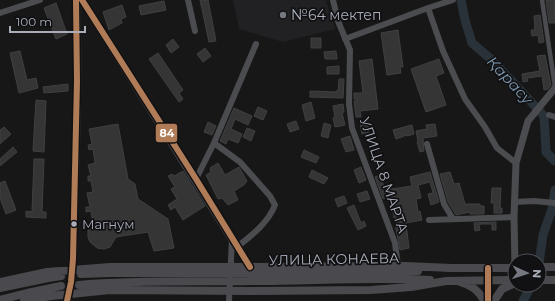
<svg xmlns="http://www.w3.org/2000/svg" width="555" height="301" font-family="Montserrat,sans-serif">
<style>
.built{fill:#212123}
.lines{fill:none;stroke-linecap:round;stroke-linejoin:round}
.river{stroke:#2a3239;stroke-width:9}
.building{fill:#353536;stroke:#3f4043}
.pedestrian{stroke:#4b4c50;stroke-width:4.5}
.minor{stroke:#4b4c50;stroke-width:6}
.tertiary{stroke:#4b4c50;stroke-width:7}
.secondary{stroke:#4a4a4e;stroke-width:8}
.bus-1-casing{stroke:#111113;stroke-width:9}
.bus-1{stroke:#b07c57;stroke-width:6}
.poi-dot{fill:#757880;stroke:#111113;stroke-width:1.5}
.bus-dot{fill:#a8adb8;stroke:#111113;stroke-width:1.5}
.labels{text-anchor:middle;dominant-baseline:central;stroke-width:3.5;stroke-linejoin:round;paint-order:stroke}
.bus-label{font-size:13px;fill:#a8adb8;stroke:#111113;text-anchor:start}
.poi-label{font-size:14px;fill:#a8adb8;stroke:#111113;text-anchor:start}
.street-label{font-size:14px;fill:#a8adb8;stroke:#111113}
.water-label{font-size:15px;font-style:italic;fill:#7f9bb3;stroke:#111113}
.line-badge{stroke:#111113;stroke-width:1.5}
.badge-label{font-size:11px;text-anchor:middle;font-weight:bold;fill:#fff}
</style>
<rect width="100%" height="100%" fill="#171717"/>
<path class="built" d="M233,0H326L335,29L283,42L239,29Z"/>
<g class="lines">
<path class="river" d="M461,0L465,20L472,43L492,60L544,116L546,152L555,161
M539,263L543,235L552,209L555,190
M523,301L529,290"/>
</g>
<path class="building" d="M200,0H208L216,41L209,42Z
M546,0H555V23H549Z
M164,1L166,10L141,15L139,6Z
M56,3L67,34L56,39L44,8Z
M122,5L126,17L121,19L122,23L109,30L103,12Z
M540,15L544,42L539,43L538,35L532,36L531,30H535L534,16Z
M398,30L403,67H400L401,73L387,75L381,33Z
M311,38H321V48H311Z
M173,39L179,47L171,53L166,45Z
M205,48L211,56L203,62L197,54Z
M20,51L27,80L36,78L38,88L19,93L10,53Z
M336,51L337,59H325L324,52Z
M158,53L183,90L179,93L183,99L179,102L149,59Z
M545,55L551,85L548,89L544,90L542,76L527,78L528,81L523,82L522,74L540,71L537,56Z
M372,59L378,109L360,111L361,117H356L354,101L358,100V99H354V93H363L359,61Z
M439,59L444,73L436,76L446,105L426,112L411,69Z
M339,66V74H327V67Z
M339,79H344L343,98L310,97V91L336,92V91H338Z
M68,84V91L44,93L43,87Z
M36,100L46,101L44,152L33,151Z
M311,102L315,118L306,121L302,105Z
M343,104L344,112L342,113L345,125L335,127L333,118L335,117L333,106Z
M258,107L267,111L263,120L254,116Z
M234,108L252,116L248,125L235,119L231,129L242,134L238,143L228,139L226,144L220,141Z
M296,121L299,129L290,132L287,124Z
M367,121L369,132L362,134L360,122Z
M208,122L216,126L212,135L204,132Z
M324,123L331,125L328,138L321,136Z
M118,124L128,179L135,184L138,199L168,219L174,248L154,251L148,232L116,237L110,247L104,249L97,248L90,242L88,237V230L93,223L91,211L86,212V207H90L87,193L93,192L91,181H88V176H91L88,165L95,163L93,149L89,150L88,145L92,144L89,129Z
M435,124L437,136L423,138L424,151L420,152L417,142L418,141L416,131L427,129L426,125Z
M412,125L414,134L407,136V135L396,139L393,130Z
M4,127L11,134L0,144V130Z
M247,128L255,131L251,141L243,137Z
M350,136L354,150L346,152L341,139Z
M13,147L17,152L0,166V159Z
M304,150L319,157L316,163L301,157Z
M34,159H44L42,212H46V218L26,217V211L32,212Z
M218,163L225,175L239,167L247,181L244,185L234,191L238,200L228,205L222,198L218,199L206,175L211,172L210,168Z
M361,167L366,180L359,183L354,170Z
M312,170L328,178L324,184L309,177Z
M183,171L205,206L183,220L175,207L171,210L168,205L177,199L171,189L175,187L168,176L172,174L174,176Z
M430,172L439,202L431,205L428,194L433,193L430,182L418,185L421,198L416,199L418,212L420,211L422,220L406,223L409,248L400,250L390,196L383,199L375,177L380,175L385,190L412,186L410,177Z
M450,172L454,184L459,183L465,204H480V206H484V214H470V212L456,215L448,202L440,174Z
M5,181L16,210L6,214L0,198V183Z
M492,188H501L500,208H502V213H494V203H491Z
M367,191L370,199L360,202L357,194Z
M344,196L347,203L338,207L335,199Z
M354,205L361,223L364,221L366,226L358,230L347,208Z
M496,222V230H492V224H481L479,225L480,230L475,231L474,223Z"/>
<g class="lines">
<path class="pedestrian" d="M542,0L555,87"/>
<path class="minor" d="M188,0L195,31
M333,0L338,21L350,50L349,104L352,128L395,243L398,266
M428,8L443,51L465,99L485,127L497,148L516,163
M0,13L40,0
M345,39L428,8L453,0
M549,115L555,117
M214,143L240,162L270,196L275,205C268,223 252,235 237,247L250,267
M427,144L444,204L453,219
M196,179L214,143L256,44
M514,202L534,201L555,203
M429,220L514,217
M229,301L232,239"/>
<path class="tertiary" d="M515,267L514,217L516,163L528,121L555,88"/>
<path class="secondary" d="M82,0L237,247
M539,267H555
M447,268H515
M81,274L110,273H330L418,271
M539,280H555
M0,282L47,272L110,267H250L405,266L452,268
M460,282C471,285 479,290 484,301
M79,285C136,280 194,282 251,281C311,281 370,277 430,280
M0,288L48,278L61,276
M0,300L27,293L61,286
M24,301L51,296L110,290L250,291L371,290L411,287L446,281L515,280
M67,301C75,278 73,241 74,216C76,144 79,72 76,0
M488,301V276
M494,301L502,289L515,283"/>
<g class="bus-1-casing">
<path id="bus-1" d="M82,0L196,179L250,267
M488,268V301
M67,301L71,282L73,259L77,81L76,0"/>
</g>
<use href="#bus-1" class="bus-1"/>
</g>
<circle class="poi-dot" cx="283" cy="15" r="4"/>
<circle class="bus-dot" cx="74" cy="224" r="3.5"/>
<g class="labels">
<g class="bus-label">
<text x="82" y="224">Магнум</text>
</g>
<g class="poi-label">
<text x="291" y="15">№64 мектеп</text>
</g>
<g class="street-label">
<text transform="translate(384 175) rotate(71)">УЛИЦА 8 МАРТА</text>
<text transform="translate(334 259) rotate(-1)">УЛИЦА КОНАЕВА</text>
</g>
<g class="water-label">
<text transform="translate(510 80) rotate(47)">Қарасу</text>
</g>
</g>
<rect class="line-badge" x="155" y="123" width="23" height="20" rx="4" fill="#b07c57"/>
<g class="badge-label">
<text x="167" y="137">84</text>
</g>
<g transform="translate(527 273) rotate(93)"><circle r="19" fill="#111113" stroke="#4d4f55"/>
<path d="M0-3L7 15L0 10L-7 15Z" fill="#757880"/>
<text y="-6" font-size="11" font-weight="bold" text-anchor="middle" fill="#a8adb8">N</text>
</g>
<path d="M10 26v6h75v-6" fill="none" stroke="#a8adb8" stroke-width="2"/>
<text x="16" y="26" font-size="12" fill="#a8adb8" stroke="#111113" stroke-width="3" paint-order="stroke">100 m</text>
</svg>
